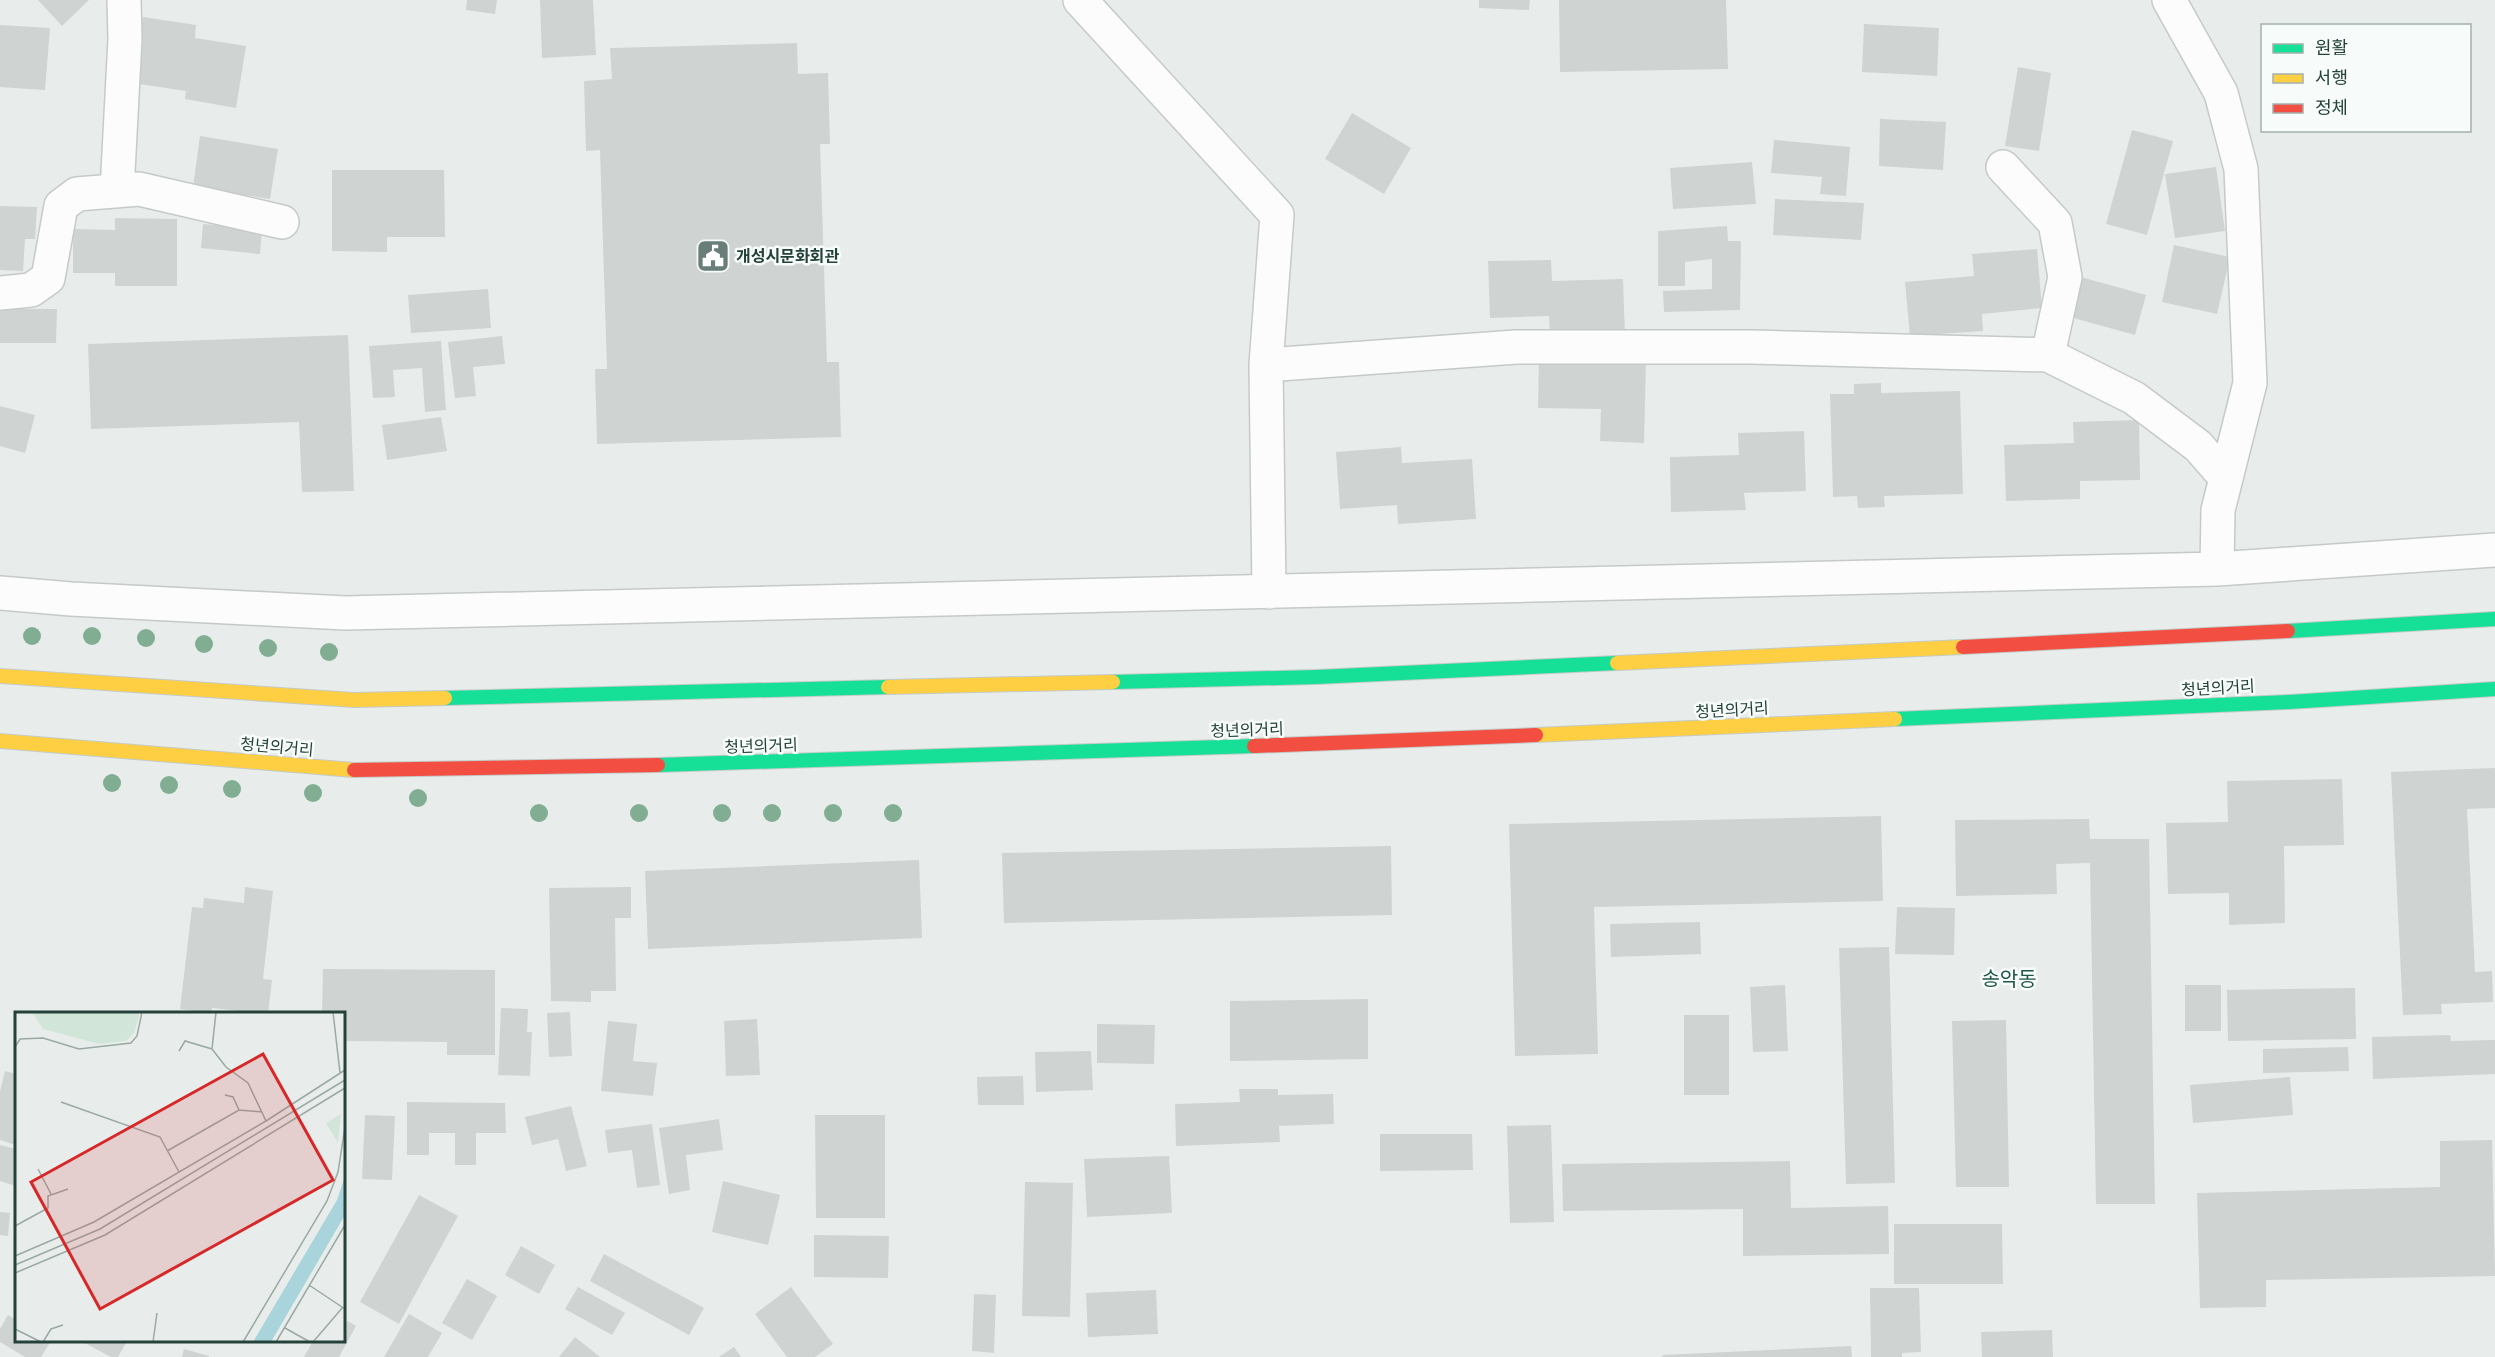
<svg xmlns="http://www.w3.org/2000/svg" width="2495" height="1357" font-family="'Fira Sans Condensed','Noto Sans KR',sans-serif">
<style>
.building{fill:#cfd4d2}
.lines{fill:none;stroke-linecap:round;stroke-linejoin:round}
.street-casing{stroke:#c5cac8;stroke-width:36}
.fast-casing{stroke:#c3cbc8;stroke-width:16}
.slow-casing{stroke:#c3cbc8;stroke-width:16}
.jam-casing{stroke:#c3cbc8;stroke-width:16}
.street{stroke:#fcfcfc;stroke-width:33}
.fast{stroke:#16e098;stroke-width:14}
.slow{stroke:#ffcf43;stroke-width:14}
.jam{stroke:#f24e42;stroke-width:14}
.tree{fill:#81ae93}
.labels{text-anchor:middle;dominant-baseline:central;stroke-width:5;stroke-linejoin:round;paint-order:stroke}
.poi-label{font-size:16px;font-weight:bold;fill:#24423a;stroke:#f7fbf9;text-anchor:start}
.street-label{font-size:16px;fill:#24423a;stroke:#f7fbf9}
.quarter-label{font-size:20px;fill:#1f5548;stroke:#f7fbf9}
.inset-road{fill:none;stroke:#9aa9a4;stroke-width:1.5}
.view{fill:#d62828;fill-opacity:0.15;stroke:#d62828;stroke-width:3}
.inset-edge{fill:none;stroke:#24423a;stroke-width:3}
</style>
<rect width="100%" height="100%" fill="#e8edeb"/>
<path class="building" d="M38,0H89L62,26Z
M467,0H497L495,14L466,10Z
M540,0H593L596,55L542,58Z
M1479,0H1530L1529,10L1479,8Z
M1559,0H1726L1728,69L1560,72Z
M143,17L196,25L195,38L246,46L236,108L185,99L186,91L133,83Z
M1864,24L1939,28L1937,76L1862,72Z
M0,25L50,28L45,90L0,87Z
M797,43L798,74L828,73L830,144H820L827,362H839L841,437L597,444L595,369H607L600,150L586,151L584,81L612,79L610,48Z
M2018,67L2051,73L2039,151L2005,146Z
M1352,113L1411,148L1384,194L1325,159Z
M1880,119L1946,122L1943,170L1879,166Z
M2132,130L2173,141L2147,235L2106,224Z
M200,136L278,149L270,199L193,187Z
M1774,140L1850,147L1846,196L1820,194L1822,177L1771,173Z
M1752,162L1756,204L1673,209L1670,168Z
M2216,167L2225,231L2175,238L2165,174Z
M332,170H444L445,237H387V252L332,251Z
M1775,199L1864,203L1861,240L1773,235Z
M0,206L37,207L35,239H25L23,271L0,270Z
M115,218L177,219V286H115V273H73V229L115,230Z
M203,224L262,229L260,254L201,248Z
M1727,226L1728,241H1741L1740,310L1664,312L1663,291L1712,289V259L1685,262V286H1658V231Z
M2174,245L2230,257L2217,314L2162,302Z
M2037,249L2042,308L1982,314L1983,331L1910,336L1905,282L1974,276L1972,254Z
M1551,260L1552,281L1623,279L1625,334L1550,335L1549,316L1490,318L1488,261Z
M2081,277L2146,295L2135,335L2070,317Z
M488,289L491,328L411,333L408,295Z
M0,309H57L56,343H0Z
M348,335L354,491L302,492L299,422L91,429L88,344Z
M502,336L505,364L473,367L476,396L455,398L448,342Z
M441,341L446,410L425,412L422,368L393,370L395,397L373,398L369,346Z
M1539,355L1646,358L1644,443L1600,441L1601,409L1538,408Z
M1881,383V393L1960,391L1963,494L1884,496L1885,507L1858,508L1857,496L1833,497L1830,394H1854V384Z
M0,406L35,415L25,453L0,446Z
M441,417L447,451L387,460L382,425Z
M2139,420L2140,480L2080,481V499L2006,501L2004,445L2074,443L2073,422Z
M1804,431L1806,491L1744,493L1746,510L1671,512L1670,457L1739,455L1738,433Z
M1401,447L1402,463L1472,459L1476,519L1398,524L1397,505L1340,509L1336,452Z
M2495,768V808L2467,809L2475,972L2492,971L2493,1002L2441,1004L2442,1014L2403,1015L2391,772Z
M2342,779L2344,845L2284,846L2285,923L2229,925V893L2168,894L2166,823L2228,822L2227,781Z
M1881,816L1883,901L1594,907L1598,1054L1515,1056L1509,824Z
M2089,819L2090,839H2149L2155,1204H2096L2090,863L2056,864L2057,894L1956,896L1955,820Z
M1391,846L1392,915L1004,923L1002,853Z
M919,860L922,938L648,949L645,871Z
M245,887L273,891L263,979L272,980L268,1014L212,1008L211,1013L180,1009L192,907L203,908L204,898L244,903Z
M631,887V918H615L616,991H591V1002L551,1001L549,888Z
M1897,907L1955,908L1954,955L1895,954Z
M1700,922L1701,954L1611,957L1610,924Z
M1889,947L1895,1183L1846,1184L1839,948Z
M323,969L495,970V1055H447V1042L344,1041V1014H322Z
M1785,985L1788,1051L1753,1052L1750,987Z
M2185,985H2221V1031H2185Z
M2355,988L2356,1039L2228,1041L2227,990Z
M1368,999V1059L1230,1061V1001Z
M501,1008L528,1009L527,1032H532L530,1076L498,1075Z
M570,1012L572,1056L549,1057L547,1013Z
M1684,1015H1729V1095H1684Z
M757,1019L760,1075L726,1076L724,1021Z
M2006,1020L2009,1187H1956L1952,1021Z
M608,1021L637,1024L633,1061L657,1063L653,1096L601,1091Z
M1097,1024L1155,1025L1154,1064L1097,1063Z
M2450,1035L2451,1041L2495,1040V1074L2373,1079L2372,1037Z
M2348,1047L2349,1071L2263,1073V1049Z
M1091,1051L1093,1090L1036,1092L1035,1052Z
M5,1071L16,1074V1145L0,1140V1091Z
M1023,1076L1024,1105H978L977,1077Z
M2290,1077L2293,1115L2193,1123L2190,1085Z
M1239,1089H1278V1095L1333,1094L1334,1124L1279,1126L1280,1142L1176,1146L1175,1104L1240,1102Z
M407,1102L505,1103L506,1133H476V1165H455V1133H429V1155H407Z
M571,1106L587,1166L566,1171L558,1139L532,1145L525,1117Z
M365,1115L395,1116L392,1180L362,1179Z
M815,1115H885V1218H816Z
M719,1119L723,1150L686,1155L690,1190L669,1194L659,1128Z
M652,1124L660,1185L637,1188L632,1150L608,1153L605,1130Z
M1551,1125L1554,1222L1510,1223L1507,1126Z
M1380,1134H1472L1473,1170L1380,1171Z
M2492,1140L2495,1276L2266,1280V1307L2200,1308L2197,1193L2440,1187V1141Z
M0,1145L16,1149V1186L0,1181Z
M1169,1156L1172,1213L1087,1217L1084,1159Z
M1790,1161L1791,1208L1888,1206L1889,1254L1743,1256V1209L1563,1211L1562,1164Z
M723,1181L780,1195L768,1245L712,1232Z
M1025,1182L1073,1183L1070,1317L1022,1316Z
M419,1195L458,1216L399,1324L360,1302Z
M0,1212L10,1213L8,1236L0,1235Z
M1894,1224H2002L2003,1284H1894Z
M814,1235L889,1236L888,1278L814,1277Z
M521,1246L555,1265L539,1294L505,1275Z
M604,1254L704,1308L689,1335L590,1281Z
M467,1279L497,1296L472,1340L442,1323Z
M578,1287L625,1313L612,1335L565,1309Z
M791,1287L833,1344L815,1357H787L755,1314Z
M1870,1288H1919L1921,1352L1902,1353V1357H1871Z
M1156,1290L1158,1334L1088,1337L1086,1293Z
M974,1294L996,1295L994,1353L972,1351Z
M409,1314L442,1333L428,1357H384Z
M8,1315L16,1320V1341H51L41,1357H25L0,1342V1329Z
M344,1319L356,1326L339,1357H304L313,1341H344Z
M2052,1330L2053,1357H1982L1981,1332Z
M575,1337L600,1357H559Z
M81,1341H127L118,1357H111Z
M1851,1346L1852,1357H1663L1662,1355Z
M734,1347L741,1357H719Z
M184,1349L209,1356V1357H182Z"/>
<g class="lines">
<g class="street-casing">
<path id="street" d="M1080,0L1277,215L1266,365L1269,592
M2003,167L2055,223L2065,277L2048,355
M117,191L125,39L124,0
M0,293L31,290L48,278L61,206L77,194L139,189L282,222
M1266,365L1516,347H1752L2048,355L2134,398L2198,446L2226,478
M2217,569L2495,550
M0,593L71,599L345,613L2217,569L2218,510L2250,383L2241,169L2221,93L2169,0"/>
</g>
<g class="fast-casing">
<path id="fast" d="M2288,631L2495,619
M1113,682L1316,677L1617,663
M445,698L888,687
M1895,719L2289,702L2495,689
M658,765L1254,746"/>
</g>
<g class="slow-casing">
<path id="slow" d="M1617,663L1963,647
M0,676L354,700L445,698
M888,687L1113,682
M1536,735L1895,719
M0,741L354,770"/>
</g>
<g class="jam-casing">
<path id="jam" d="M1963,647L2288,631
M1254,746L1536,735
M354,770L658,765"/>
</g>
<use href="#street" class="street"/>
<use href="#fast" class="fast"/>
<use href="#slow" class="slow"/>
<use href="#jam" class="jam"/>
</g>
<g class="tree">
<circle cx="32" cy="636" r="9"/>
<circle cx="92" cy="636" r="9"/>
<circle cx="146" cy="638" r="9"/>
<circle cx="204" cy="644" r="9"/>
<circle cx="268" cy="648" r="9"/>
<circle cx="329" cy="652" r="9"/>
<circle cx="112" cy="783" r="9"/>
<circle cx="169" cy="785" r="9"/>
<circle cx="232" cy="789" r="9"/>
<circle cx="313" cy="793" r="9"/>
<circle cx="418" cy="798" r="9"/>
<circle cx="539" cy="813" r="9"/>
<circle cx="639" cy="813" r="9"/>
<circle cx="722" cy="813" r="9"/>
<circle cx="772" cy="813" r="9"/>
<circle cx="833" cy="813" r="9"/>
<circle cx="893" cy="813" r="9"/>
</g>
<defs>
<g id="civic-square" transform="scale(1.725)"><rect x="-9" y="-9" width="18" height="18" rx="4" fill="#697e78" stroke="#f7fbf9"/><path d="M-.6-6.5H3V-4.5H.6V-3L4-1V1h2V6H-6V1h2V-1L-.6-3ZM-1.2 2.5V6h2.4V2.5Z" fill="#fff"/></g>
</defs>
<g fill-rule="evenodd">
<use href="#civic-square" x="713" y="256"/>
</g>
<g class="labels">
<g class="poi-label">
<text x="736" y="256">개성시문화회관</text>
</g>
<g class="street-label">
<text transform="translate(2218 688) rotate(-3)">청년의거리</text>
<text transform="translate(1732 710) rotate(-3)">청년의거리</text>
<text transform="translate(1247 730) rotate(-2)">청년의거리</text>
<text transform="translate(761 746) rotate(-2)">청년의거리</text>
<text transform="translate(277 747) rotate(5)">청년의거리</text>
</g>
<g class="quarter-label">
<text x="2009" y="979">송악동</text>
</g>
</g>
<g transform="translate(15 1012)">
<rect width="330" height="330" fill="#e8edeb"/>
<path d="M17,0H124V4L119,21L111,29L84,32L28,17ZM326,102L323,131L311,111Z" fill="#d1e6d8"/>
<path d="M330,164V203L256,330H238L322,188Z" fill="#a9d4db"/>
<path class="inset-road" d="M318,0L325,61M0,35L5,27L28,26L64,37L116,31L122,24L127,0M164,39L170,29L197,37M210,83L218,85L224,98M46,90L145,125L164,160M251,109L330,58M152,139L224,98L247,100M23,157L36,182M0,214L33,196V184L53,177M0,244L79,210L251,109L233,71L211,55L197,37L201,0M0,253L85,217L330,68M0,261L90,223L330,76M294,273L330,297M270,316L295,330M0,317L26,330M28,330L36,317L48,313M138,330L142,301M228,330L312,189L323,160L330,115M261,330L330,213M298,330L328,295"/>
<path class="view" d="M248,42L318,168L85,297L16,170Z"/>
<rect width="330" height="330" class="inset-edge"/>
</g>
<rect x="2261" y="24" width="210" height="108" fill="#f7fbf9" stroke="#a3b1ad" stroke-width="1.5"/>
<rect x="2273" y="44" width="30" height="9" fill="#16e098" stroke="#a3b1ad" stroke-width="1.5"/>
<text x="2315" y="54" font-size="18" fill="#24423a">원활</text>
<rect x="2273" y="74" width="30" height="9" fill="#ffcf43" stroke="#a3b1ad" stroke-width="1.5"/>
<text x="2315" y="84" font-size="18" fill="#24423a">서행</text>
<rect x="2273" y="104" width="30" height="9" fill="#f24e42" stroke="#a3b1ad" stroke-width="1.5"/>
<text x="2315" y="114" font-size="18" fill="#24423a">정체</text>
</svg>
